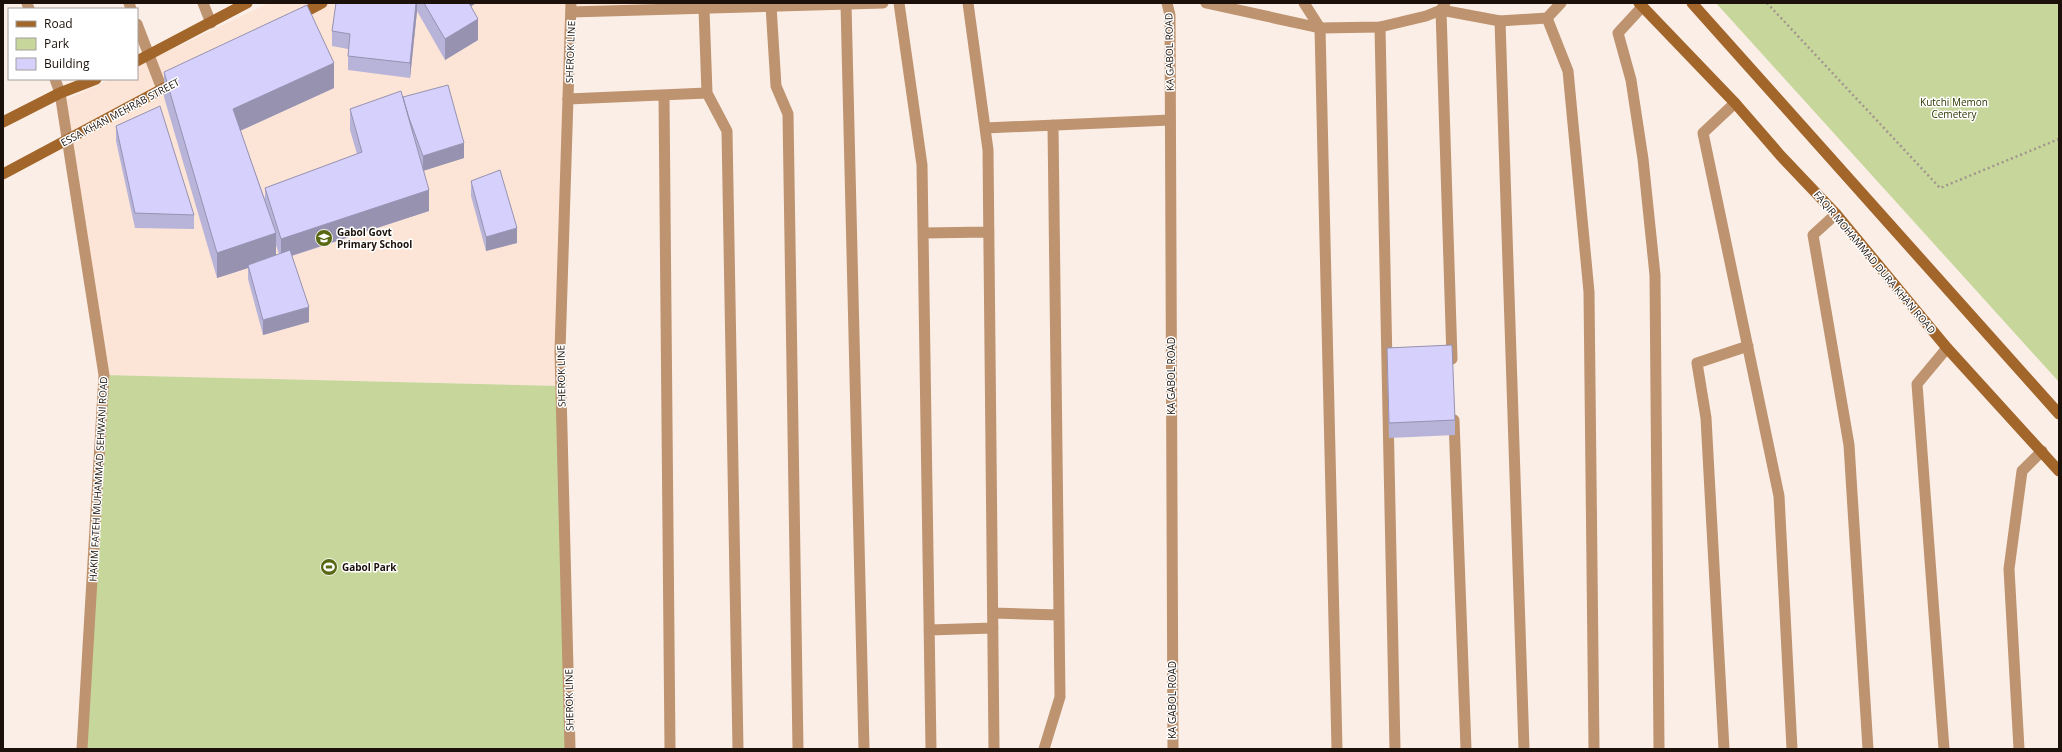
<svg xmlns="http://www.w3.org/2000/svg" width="2062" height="752" font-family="'Open Sans',sans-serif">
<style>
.built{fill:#fce5d6}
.green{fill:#c7d79c}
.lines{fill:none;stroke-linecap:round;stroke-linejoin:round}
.path{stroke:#a1958d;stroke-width:2.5;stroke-dasharray:2 3;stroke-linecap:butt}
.service{stroke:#be9370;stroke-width:11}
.minor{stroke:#be9370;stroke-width:11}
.tertiary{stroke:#be9370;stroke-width:11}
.secondary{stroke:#a2652a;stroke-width:11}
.wall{fill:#b8b3d9;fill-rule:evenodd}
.shaded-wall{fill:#9692b0}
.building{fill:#d6d0fc;stroke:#9692b0}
.labels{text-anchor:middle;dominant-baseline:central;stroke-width:3;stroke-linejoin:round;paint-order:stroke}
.street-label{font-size:10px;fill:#1b110a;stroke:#fff}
.park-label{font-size:10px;fill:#2d3700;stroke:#fff}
.poi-label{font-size:10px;font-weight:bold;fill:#1b110a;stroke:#fff;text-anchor:start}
</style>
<rect width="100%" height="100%" fill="#fbeee6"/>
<path class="built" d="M269,3H874L571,13L560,386L104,375L64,101L110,79H137V66Z"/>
<path class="green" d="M1716,3H2059V382Z
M104,375L560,386L570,749H82Z"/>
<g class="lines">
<path class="path" d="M1767,3L1940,188L2059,139"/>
<path class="service" d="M899,3L922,165L931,749
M968,3L988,150L994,749
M1304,3L1320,28L1337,749
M846,4L864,749
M771,6L776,86L788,114L798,749
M1642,7L1618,33L1631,80L1643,159L1655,275L1659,749
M1441,10L1452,359
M1547,18L1568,71L1589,292L1594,749
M1500,21L1524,749
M1380,27L1395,749
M707,93L727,131L738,749
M664,95L670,749
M568,99L707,93L704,9
M1735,103L1703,133L1779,496L1792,749
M985,128L1170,120
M1836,214L1813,235L1849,445L1868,749
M923,233L989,232
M1454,420L1466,749
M993,613L1059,615
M929,630L993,628
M1044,749L1060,697L1053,125
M1724,749L1706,418L1697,363L1748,346
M1944,749L1917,384L1947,348
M2019,749L2009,569L2022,471L2042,451"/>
<path class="minor" d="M27,3L29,9
M129,3L131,9
M203,3L211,23
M1206,3L1320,28L1380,27L1426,16L1441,10L1445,3
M1441,10L1500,21L1547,18L1561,3
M571,12L883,3
M137,24L162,89
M55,79L60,93"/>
<path class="tertiary" d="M1167,3L1170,15L1173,749
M60,93L104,375L82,749
M570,749L560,351L571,3"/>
<path class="secondary" d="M1639,3L1735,103L1780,155L1836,214L1947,348L2059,471
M1692,3L2059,414
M296,17L322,3
M137,61L247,3
M3,122L60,93L96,79
M3,174L177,81"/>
</g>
<path class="wall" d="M336,3H476L471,6L478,40L445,60L417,11L410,78L348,70V49L332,46V31Z
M164,72L334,88L240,131L265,199V188L357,154L350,130V109L403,97L464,158L424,170L429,211L292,256L309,322L263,335L248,279V268L217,278L164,97ZM276,245L279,254L276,255Z
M116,126L194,215V229L135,228L116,141Z
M471,181L517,243L486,251L471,196Z
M1387,363L1455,420V435L1389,438Z"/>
<path class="shaded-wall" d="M416,3H417V11L410,78V63Z
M463,3H476L463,12Z
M478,19V40L445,60V39Z
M334,63V88L233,134V109Z
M464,143V158L423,171V156Z
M429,190V211L281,259V239Z
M517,228V243L486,251V237Z
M276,233V258L248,265V268L217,278V253Z
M309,307V322L263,335V320Z"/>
<path class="building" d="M336,3H416L410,63L348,56L350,34L332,31Z
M424,3H469L478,19L445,39Z
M307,5L334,63L233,109L276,233L217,253L164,72Z
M448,85L464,143L423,156L409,118L403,97Z
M401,91L429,190L281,239L265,188L362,152L350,109Z
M160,106L194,215L135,213L116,126Z
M500,170L517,228L486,237L471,181Z
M290,250L309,307L263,320L248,265Z
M1452,345L1455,420L1389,423L1387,348Z"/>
<defs>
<g id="school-disc" transform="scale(0.9)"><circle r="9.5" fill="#586812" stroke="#fff"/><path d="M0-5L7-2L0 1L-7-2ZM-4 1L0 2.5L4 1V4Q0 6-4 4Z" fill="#fff"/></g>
<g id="stadium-disc" transform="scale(0.9)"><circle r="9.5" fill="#586812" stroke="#fff"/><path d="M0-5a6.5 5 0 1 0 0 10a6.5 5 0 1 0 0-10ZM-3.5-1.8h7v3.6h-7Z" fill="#fff"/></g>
</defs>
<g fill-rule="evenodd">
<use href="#school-disc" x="324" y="238"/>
<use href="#stadium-disc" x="329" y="567"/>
</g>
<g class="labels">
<g class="street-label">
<text transform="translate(570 52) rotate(-88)">SHEROK LINE</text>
<text transform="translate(1169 52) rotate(-91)">KA GABOL ROAD</text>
<text transform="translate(120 112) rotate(-28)">ESSA KHAN MEHRAB STREET</text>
<text transform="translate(1875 262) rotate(50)">FAQIR MOHAMMAD DURA KHAN ROAD</text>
<text transform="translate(561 376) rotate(-91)">SHEROK LINE</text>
<text transform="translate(1171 376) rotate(-90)">KA GABOL ROAD</text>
<text transform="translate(98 479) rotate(-87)">HAKIM FATEH MUHAMMAD SEHWANI ROAD</text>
<text transform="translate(569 700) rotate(-91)">SHEROK LINE</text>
<text transform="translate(1172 700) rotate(-90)">KA GABOL ROAD</text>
</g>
<g class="park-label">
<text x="1954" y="102">Kutchi Memon<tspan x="1954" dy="12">Cemetery</tspan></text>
</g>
<g class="poi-label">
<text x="337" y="232">Gabol Govt<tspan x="337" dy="12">Primary School</tspan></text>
<text x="342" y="567">Gabol Park</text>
</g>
</g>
<rect width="2062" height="752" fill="none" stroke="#1b110a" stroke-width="8"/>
<rect x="8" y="8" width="130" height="72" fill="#ffffff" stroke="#a4a09d"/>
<rect x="16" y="21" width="20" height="6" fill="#a2652a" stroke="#a4a09d"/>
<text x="44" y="28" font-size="12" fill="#1b110a">Road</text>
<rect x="16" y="38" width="20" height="12" fill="#c7d79c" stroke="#a4a09d"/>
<text x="44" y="48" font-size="12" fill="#1b110a">Park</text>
<rect x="16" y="58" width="20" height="12" fill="#d6d0fc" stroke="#a4a09d"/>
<text x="44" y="68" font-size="12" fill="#1b110a">Building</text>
</svg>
